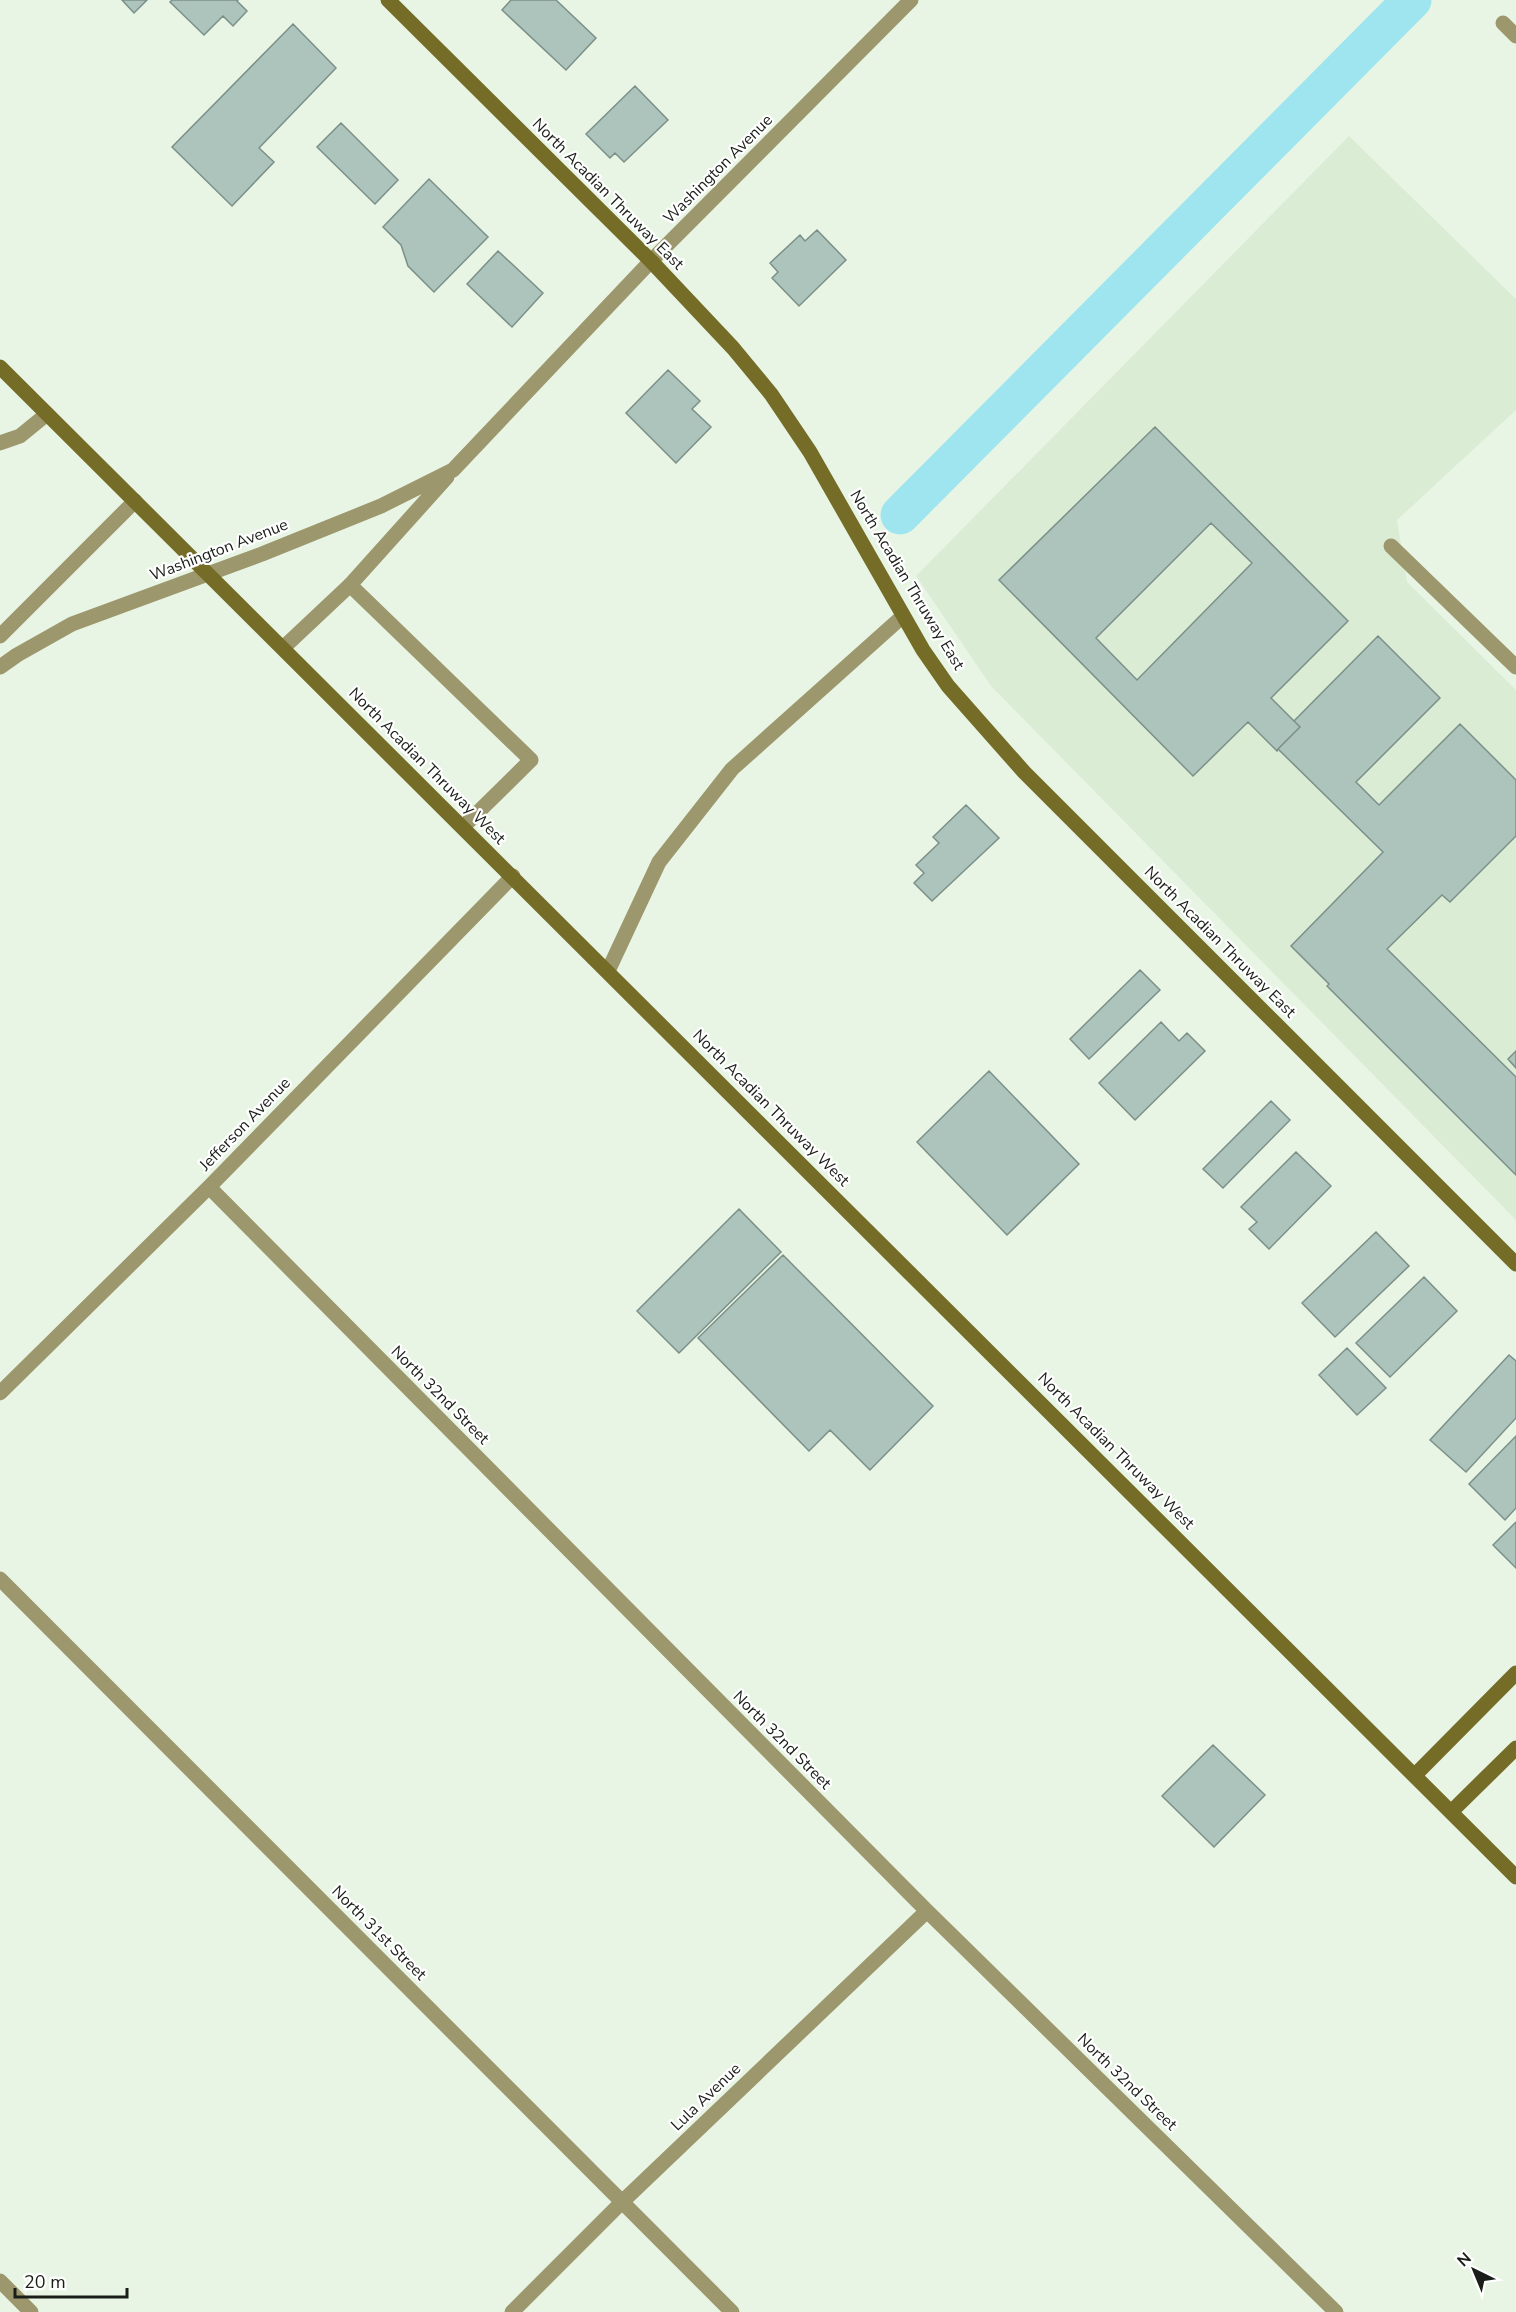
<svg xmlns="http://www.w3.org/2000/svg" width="1516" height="2312" font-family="'Nunito Sans',sans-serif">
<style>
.built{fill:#dbecd5}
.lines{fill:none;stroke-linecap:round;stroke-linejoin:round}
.canal{stroke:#9ee5ef;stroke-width:39}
.building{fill:#adc4bc;stroke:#7b9088;stroke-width:1.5;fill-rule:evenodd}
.lane{stroke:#9c976d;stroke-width:15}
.street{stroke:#9c976d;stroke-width:15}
.secondary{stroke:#746c27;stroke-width:15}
.labels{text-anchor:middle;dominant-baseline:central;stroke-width:4.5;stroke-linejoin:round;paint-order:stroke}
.street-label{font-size:16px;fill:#1a1e18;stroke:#fff}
</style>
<rect width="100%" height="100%" fill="#e8f5e4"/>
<path class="built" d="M1349,136L1516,299V410L1397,520L1407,582L1516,690V1220L991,686L916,576Z"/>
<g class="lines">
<path class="canal" d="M900,515L1412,0"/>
</g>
<path class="building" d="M122,0H147L134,13Z
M172,0H238L237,1L247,11L233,26L223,16L204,35L170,2Z
M511,0H556L596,38L566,70L502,10Z
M293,24L336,68L259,148L274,162L232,206L172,147Z
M635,86L668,120L624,162L615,153L610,158L586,134Z
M341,123L398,180L375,204L317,147Z
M429,179L488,237L434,292L408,266L401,245L383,227Z
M817,230L846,260L799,306L772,278L778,272L770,263L800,235L805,241Z
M498,251L543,293L512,327L467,284Z
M668,370L700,401L692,409L711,427L676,463L626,413Z
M1155,427L1348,621L1271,698L1300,727L1278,749L1277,751L1248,722L1193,776L999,580ZM1211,523L1252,563L1137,680L1096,638Z
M1378,636L1440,698L1356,782L1379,805L1460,724L1516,780V836L1450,902L1442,895L1387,949L1516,1077V1175L1327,986L1329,984L1291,946L1383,852L1278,749L1300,727L1294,721Z
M966,805L999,838L932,901L914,883L924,873L916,865L939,843L933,837Z
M1140,970L1160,990L1089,1059L1070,1039Z
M1161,1022L1179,1041L1187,1033L1205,1051L1135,1120L1099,1083Z
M1516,1051V1068L1508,1059Z
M989,1071L1079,1164L1007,1235L917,1142Z
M1271,1101L1290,1120L1223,1188L1203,1169Z
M1296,1152L1331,1186L1269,1249L1249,1229L1257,1222L1241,1207Z
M739,1209L781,1252L679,1353L637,1311Z
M1376,1232L1409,1266L1335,1337L1302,1303Z
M783,1255L933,1406L870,1470L830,1430L809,1451L698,1338Z
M1424,1277L1457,1311L1390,1377L1356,1343Z
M1347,1348L1386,1388L1357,1415L1319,1375Z
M1509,1355L1516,1361V1418L1466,1472L1430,1440Z
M1516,1436V1508L1505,1520L1469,1484Z
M1516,1522V1568L1493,1545Z
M1213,1745L1265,1795L1214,1847L1162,1796Z"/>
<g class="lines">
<path class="lane" d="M0,443L20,436L47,414
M350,585L531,760L463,827
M608,971L659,862L732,769L903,616"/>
<path class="street" d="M1503,23L1516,36
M1391,546L1516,667
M0,636L135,501
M283,648L350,585L447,477
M0,667L17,655L72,624L262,554L381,506L453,470L651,261L911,0
M209,1187L927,1911L1336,2312
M0,1393L209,1187L513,876
M0,1579L732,2312
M0,2281L31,2312
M512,2312L622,2202L927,1911"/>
<path class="secondary" d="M388,0L651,261L733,348L771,394L810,452L923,650L948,686L1024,772L1516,1264
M0,367L1516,1877
M1415,1775L1516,1673
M1451,1812L1516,1748"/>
</g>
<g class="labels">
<g class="street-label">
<text transform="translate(718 169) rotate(-45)">Washington Avenue</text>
<text transform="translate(608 194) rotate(45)">North Acadian Thruway East</text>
<text transform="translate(219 550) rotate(-21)">Washington Avenue</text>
<text transform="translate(907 580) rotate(59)">North Acadian Thruway East</text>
<text transform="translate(427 766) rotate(45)">North Acadian Thruway West</text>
<text transform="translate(1220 942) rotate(45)">North Acadian Thruway East</text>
<text transform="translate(771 1108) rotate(45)">North Acadian Thruway West</text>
<text transform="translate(245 1124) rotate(-46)">Jefferson Avenue</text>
<text transform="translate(440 1395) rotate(45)">North 32nd Street</text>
<text transform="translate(1116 1451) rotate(45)">North Acadian Thruway West</text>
<text transform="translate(782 1740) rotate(45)">North 32nd Street</text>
<text transform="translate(379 1933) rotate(45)">North 31st Street</text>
<text transform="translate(1127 2082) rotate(44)">North 32nd Street</text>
<text transform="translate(706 2097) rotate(-44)">Lula Avenue</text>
</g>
</g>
<g transform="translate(1474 2270) rotate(317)" stroke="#ffffff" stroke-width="4.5" paint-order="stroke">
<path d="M0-4.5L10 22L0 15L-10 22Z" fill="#1a1e18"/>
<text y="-9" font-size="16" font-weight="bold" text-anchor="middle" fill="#1a1e18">N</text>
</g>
<path d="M15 2288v9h112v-9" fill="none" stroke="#1a1e18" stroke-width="3"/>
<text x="24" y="2288" font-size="18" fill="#1a1e18" stroke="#ffffff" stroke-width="4.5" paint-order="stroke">20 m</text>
</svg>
